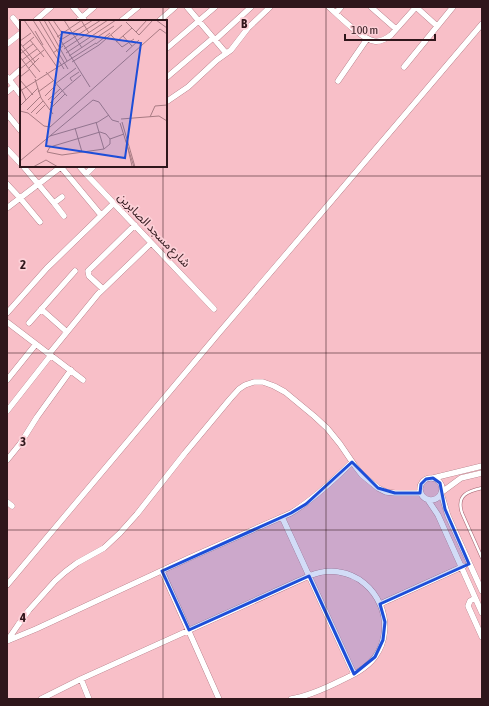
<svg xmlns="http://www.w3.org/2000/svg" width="489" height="706" font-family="'Asap Condensed','Noto Sans Arabic',sans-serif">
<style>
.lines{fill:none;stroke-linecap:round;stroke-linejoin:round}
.lane-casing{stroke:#a36470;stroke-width:3.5}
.street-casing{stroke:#a36470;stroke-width:6}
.lane{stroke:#fff;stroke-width:2.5}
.street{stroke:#fff;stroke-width:5.5}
.marked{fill:#1d4ed8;fill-opacity:0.2;stroke:#1d4ed8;stroke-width:3;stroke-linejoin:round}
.grid{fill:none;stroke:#2f161b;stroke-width:1;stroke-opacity:0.55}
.labels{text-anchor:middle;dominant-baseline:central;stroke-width:3.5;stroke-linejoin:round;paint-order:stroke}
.street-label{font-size:12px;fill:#2f161b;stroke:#fcd0d7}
.inset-road{fill:none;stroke:#a87b83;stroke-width:1}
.view{fill:#1d4ed8;fill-opacity:0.15;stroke:#1d4ed8;stroke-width:2}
.inset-edge{fill:none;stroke:#2f161b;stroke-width:2}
.grid-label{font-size:13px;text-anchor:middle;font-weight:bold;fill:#2f161b;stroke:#fcd0d7;stroke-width:3.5;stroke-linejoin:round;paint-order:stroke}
</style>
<rect width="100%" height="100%" fill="#f8bfc8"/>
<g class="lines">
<g class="lane-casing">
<path id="lane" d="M482,488C468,491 456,495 462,513L482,558"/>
</g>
<g class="street-casing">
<path id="street" d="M73,7L85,21
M187,7L226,53
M329,7C339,16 362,39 374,41C380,42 386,39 391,35L416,7
M371,7L396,29
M416,7L437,26
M336,13L341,7
M13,18L21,28
M35,21L51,7
M78,21L94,7
M121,21L138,7
M159,21L175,7
M215,40L251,7
M7,44L21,33
M166,49L215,7
M404,67L453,7
M7,77L21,95
M166,78L213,38
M9,80L21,69
M338,81L367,39
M7,92L14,86
M166,102L188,87L217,60L231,50L248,28L270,7
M7,114L21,131
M7,149L21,164
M23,166L54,203L64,216
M79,166L86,174L214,309
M61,167L101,215
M86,174L94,166
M7,184L20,198L40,222
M54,203L62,197
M7,208L62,166
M103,289L89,276L88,271L135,225
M41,309L67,332
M7,313L47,268L114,203
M7,322L83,380
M29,323L75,271
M49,354L98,294L151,243
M7,380L36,344
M7,411L51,355
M7,460L20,444L37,417L71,370
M420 489a11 11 0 1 1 22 0a11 11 0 1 1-22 0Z
M433,478L482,466
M442,492L461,478L482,473
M441,493L448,516L482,591
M428,500L438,515L482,613
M7,502L12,506
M282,517L354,674
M162,571L219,699
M7,585L218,334L311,225L482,24
M475,598L470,601L468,606L482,637
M380,604L464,566
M7,641L18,625L29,610L55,581L65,572L77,563L104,548L120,533L137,514L185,453L230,399L239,389L245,385L254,382H263L274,386L285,392L314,416L327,428L340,444L355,466L362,475L378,488L386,492L395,493H421
M7,641L36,629L189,558L291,513C314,499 333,481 352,462
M81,679L89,699
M41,699L81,679L309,576C319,572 328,570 339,572C378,578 398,625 375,657C366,669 353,675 340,681C324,689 309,696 291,699"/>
</g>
<use href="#lane" class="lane"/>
<use href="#street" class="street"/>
</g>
<path class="marked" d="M352,462L378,488L395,493H420L421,484L426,479L433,478L440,483L445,509L469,564L380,604L385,622L383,640L375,657L354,674L309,576L189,630L162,571L291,513L306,504Z"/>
<path class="grid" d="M163,7V21M326,7V699M163,166V699M7,176H482M7,353H482M7,530H482"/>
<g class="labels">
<g class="street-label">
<text transform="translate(154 230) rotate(46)">شارع مسجد الصابرين</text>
</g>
</g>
<g transform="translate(20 20)">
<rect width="147" height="147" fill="#f8bfc8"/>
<path class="inset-road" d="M4,0L37,47M13,0L44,49M19,0L48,49M24,0L47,41M28,0L70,67M33,0L42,13M44,0L62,28M61,0L69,13M136,0L147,8M106,2L119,15L133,0M15,11L23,25M116,12L127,0M91,15L102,27L114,19M103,16L112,26M37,17L62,0M10,20L24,37M0,21L11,13M39,21L73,0M96,22L112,8M0,23L15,42M76,24L90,13M42,25L81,0M3,26L14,17M0,28L20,52M44,29L88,0M106,32L119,20M33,33L43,26M46,33L96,0M0,34L13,24M49,36L94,6M0,37L16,58M2,40L17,29M52,42L79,25L102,5M9,48L19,38M0,49L24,30M26,52L47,76M0,57L10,49M15,59L21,78L33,94M0,60L13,75M52,61L50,58L59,52M35,64L56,48M0,67L6,80M0,71L76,23M42,71L61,55M18,72L33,61M25,76L36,65M28,80L40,69M30,83L42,71M0,86L18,68M7,90L20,77M29,90L45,74M0,91L8,93L24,106L30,107L140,9L147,14M11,93L23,81M16,94L25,85M130,97L135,86L147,85M101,99L139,96L147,101M76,102L84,129M102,102L115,147M100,103L114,147M55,108L62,132M80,112L86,114L90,119V124L84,129L42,135L27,132L30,127ZM30,116L78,102L89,95M90,119L104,114M106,120L112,146M0,141L73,80L79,82L92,100L99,102M13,147L26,140L38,147"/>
<path class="view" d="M42,12L121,23L105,138L26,126Z"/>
<rect width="147" height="147" class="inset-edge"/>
</g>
<g class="grid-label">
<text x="244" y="28">B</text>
<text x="23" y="269">2</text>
<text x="23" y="446">3</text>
<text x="23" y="622">4</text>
</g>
<rect width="489" height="706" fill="none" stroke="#2f161b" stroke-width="16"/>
<path d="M345 34v6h90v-6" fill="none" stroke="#2f161b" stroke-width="2"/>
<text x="351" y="34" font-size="12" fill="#2f161b" stroke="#fcd0d7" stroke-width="3" paint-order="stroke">100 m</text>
</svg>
